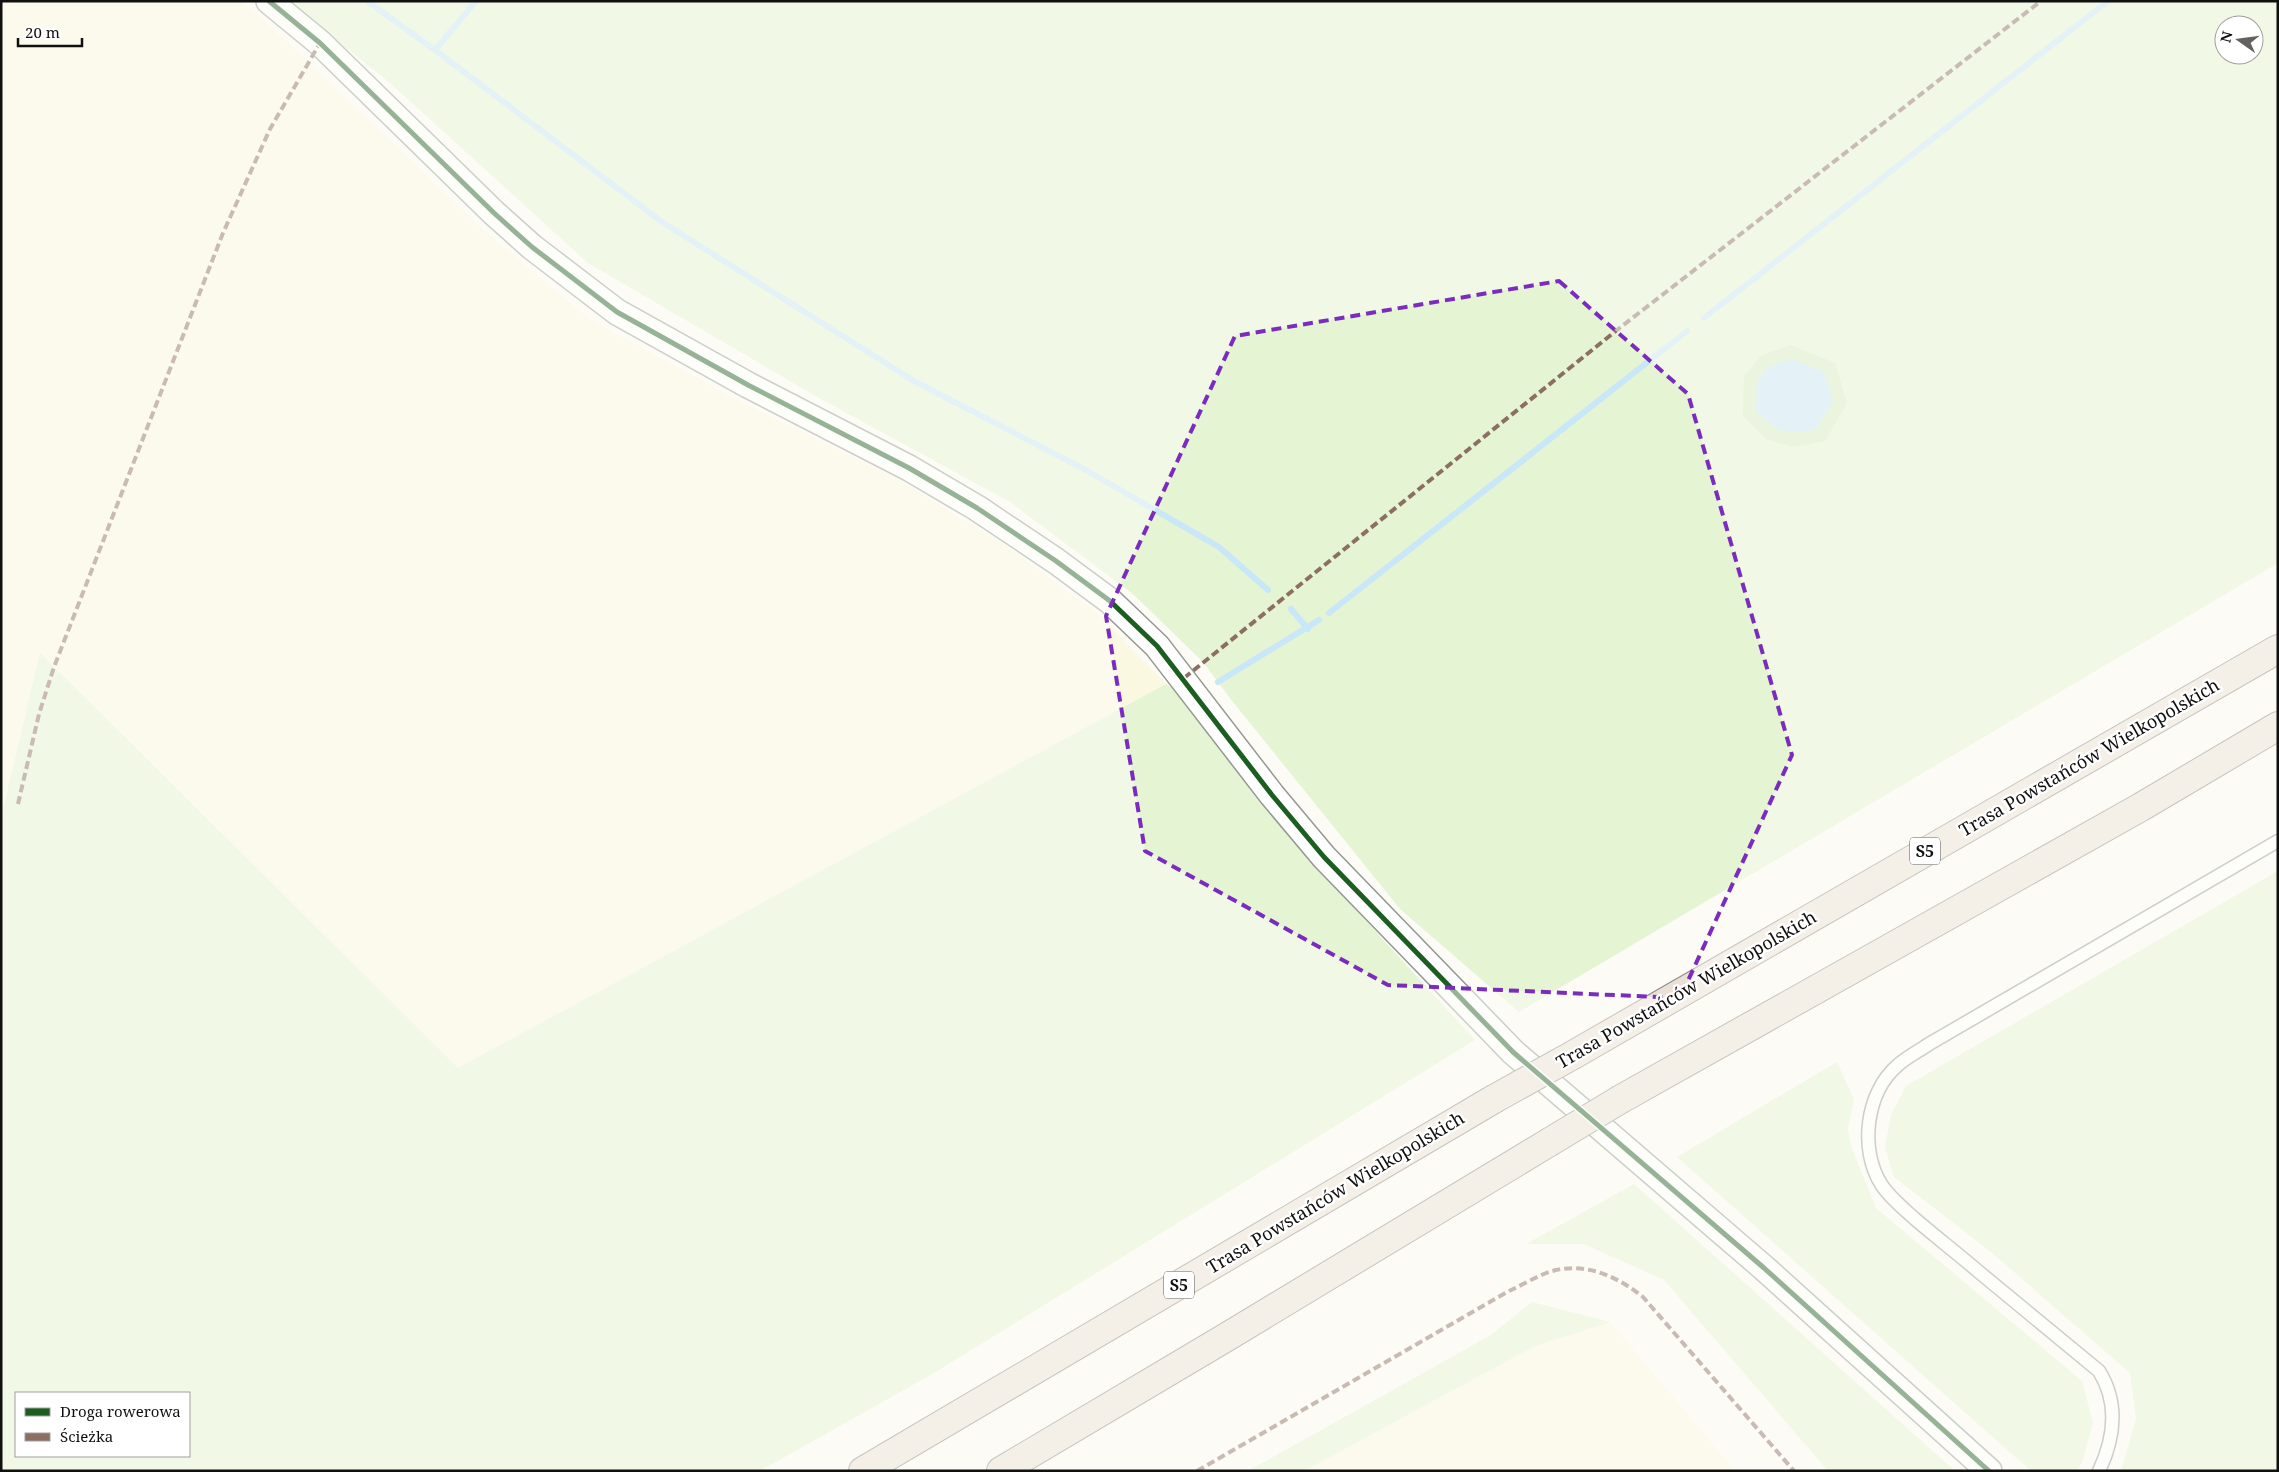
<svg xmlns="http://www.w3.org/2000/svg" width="2279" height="1472" font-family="'Noto Serif',serif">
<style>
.farmland{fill:#faf8e0}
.green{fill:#e5f4d3;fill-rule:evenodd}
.forest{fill:#d6ecc0}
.water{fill:#c8e7f9}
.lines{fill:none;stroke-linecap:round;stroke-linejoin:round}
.stream{stroke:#c8e7f9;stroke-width:6}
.lane-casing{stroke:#969693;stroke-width:15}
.street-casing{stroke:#969693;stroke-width:28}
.highway-casing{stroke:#848380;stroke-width:30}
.lane{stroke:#fffefe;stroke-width:12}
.street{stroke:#fffefe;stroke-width:25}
.highway{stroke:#ebe0d6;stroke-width:28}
.highway-bridge-casing{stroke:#848380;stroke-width:30;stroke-linecap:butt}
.highway-bridge{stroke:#ebe0d6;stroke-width:28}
.quiet{stroke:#8d6e63;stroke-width:4;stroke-dasharray:8 4;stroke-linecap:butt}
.cycleway-casing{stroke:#fff;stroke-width:8}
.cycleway{stroke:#1b5e20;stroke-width:5}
.marked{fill:none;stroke:#7b2cbf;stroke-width:4;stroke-dasharray:10 6;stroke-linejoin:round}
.labels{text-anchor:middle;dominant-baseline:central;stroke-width:5;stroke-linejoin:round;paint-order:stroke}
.shield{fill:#fff;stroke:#585858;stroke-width:1}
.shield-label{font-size:16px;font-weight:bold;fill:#101010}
.street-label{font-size:18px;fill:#101010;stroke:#fff}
</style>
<rect width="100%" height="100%" fill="#fcfbf5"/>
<path class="farmland" d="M1,1H241L316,69L485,232L589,319L735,399L889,475L1002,543L1097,613L1166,684L458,1068L40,654L1,818Z
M1610,1322L1735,1471H1304L1535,1346Z"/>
<path class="green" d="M288,1H2278V563L1519,1012L1400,909L1233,702L1203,662L1133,594L1010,502L819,398L588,263L390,83ZM2224,25H2254V55H2224Z
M40,653L458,1068L1166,684L1180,693L1303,852L1475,1040L934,1373L760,1471H1V818ZM16,1393H189V1456H16Z
M2278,871V1471H2121L2136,1419L2130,1373L1991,1252L1894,1177L1885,1147L1891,1115L1906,1086Z
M1837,1062L1854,1100L1848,1129L1851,1146L1876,1208L2082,1381L2093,1423L2082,1463L2076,1471H2031L1677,1157Z
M1634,1184L1955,1471H1828L1664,1280L1584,1244H1526Z
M1532,1302L1610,1322L1535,1346L1304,1471H1248L1491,1335Z"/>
<path class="forest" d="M1791,345L1835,363L1847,403L1825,441L1793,447L1766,439L1743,416L1744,376L1762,355Z"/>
<path class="water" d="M1791,359L1824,372L1833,401L1816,429C1785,436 1779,433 1756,411L1757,381L1769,366Z"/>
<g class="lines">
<path class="stream" d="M367,1L435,50L662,222L914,381L1084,469L1219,547L1268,590
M435,50L476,1
M1704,318L2108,1
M1291,609L1308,629
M1329,613L1687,331
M1218,682L1319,620"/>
<g class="lane-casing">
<path id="lane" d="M2099,1471C2115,1437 2119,1403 2099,1371C2059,1338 2019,1305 1979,1272C1958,1254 1936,1237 1915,1219C1903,1208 1889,1197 1881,1184C1859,1149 1866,1092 1898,1065C1907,1057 1919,1051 1929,1044L2278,841"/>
</g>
<g class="street-casing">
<path id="street" d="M269,1L320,43L494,213L532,247L617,312L748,385L909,468L977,508L1056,561L1110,601L1157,646L1272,795L1324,857L1513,1052L1764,1268L1989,1471"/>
</g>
<g class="highway-casing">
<path id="highway" d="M1573,1055L2278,649
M1621,1099L2141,807L2278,726
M863,1471L1494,1099
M1001,1471L1225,1338L1548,1143"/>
</g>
<use href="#lane" class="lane"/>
<use href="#street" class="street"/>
<use href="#highway" class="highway"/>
<g class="highway-bridge-casing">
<path id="highway-bridge" d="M1494,1099L1573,1055
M1548,1143L1621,1099"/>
</g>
<use href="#highway-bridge" class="highway-bridge"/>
<path class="quiet" d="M1184,678L1617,330L2041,1
M18,804L39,714L54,667L223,233L270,129L320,43
M1197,1471L1509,1291C1524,1284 1540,1274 1556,1270C1588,1263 1618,1277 1643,1297L1794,1471"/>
<g class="cycleway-casing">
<path id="cycleway" d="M269,1L320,43L494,213L532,247L617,312L748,385L909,468L977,508L1056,561L1110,601L1157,646L1272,795L1324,857L1513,1052L1764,1268L1989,1471"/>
</g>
<use href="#cycleway" class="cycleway"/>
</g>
<path d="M0 0H2279V1472H0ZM1559,281L1688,394L1792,755L1680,998L1388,985L1145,851L1106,616L1235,336Z" fill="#fcfbf5" fill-opacity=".55" fill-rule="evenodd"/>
<path class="marked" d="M1559,281L1688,394L1792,755L1680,998L1388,985L1145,851L1106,616L1235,336Z"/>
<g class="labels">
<g class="shield">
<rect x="1910" y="837.5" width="30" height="27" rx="4"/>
<rect x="1164" y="1271.5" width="30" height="27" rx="4"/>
</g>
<g class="shield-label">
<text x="1925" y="851">S5</text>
<text x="1179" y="1285">S5</text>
</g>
<g class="street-label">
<text transform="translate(2089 757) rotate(-30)">Trasa Powstańców Wielkopolskich</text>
<text transform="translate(1686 989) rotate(-30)">Trasa Powstańców Wielkopolskich</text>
<text transform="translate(1335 1192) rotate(-31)">Trasa Powstańców Wielkopolskich</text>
</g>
</g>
<rect width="2279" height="1472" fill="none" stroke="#101010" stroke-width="5"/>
<rect x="15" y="1392" width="175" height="65" fill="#ffffff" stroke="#9f9f9f"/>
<rect x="25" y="1408" width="25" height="8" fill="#1b5e20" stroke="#9f9f9f"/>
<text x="60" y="1417" font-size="15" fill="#101010">Droga rowerowa</text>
<rect x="25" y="1433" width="25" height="8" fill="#8d6e63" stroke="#9f9f9f"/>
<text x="60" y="1442" font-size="15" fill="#101010">Ścieżka</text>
<g transform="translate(2239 40) rotate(284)"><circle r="24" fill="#ffffff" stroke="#9f9f9f"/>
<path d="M0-4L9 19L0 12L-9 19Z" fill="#636260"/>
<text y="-8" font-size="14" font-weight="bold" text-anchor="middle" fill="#101010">N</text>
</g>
<path d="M18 38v8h64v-8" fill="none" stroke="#101010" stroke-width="2.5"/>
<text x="25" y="38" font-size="15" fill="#101010" stroke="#ffffff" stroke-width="4" paint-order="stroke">20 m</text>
</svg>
